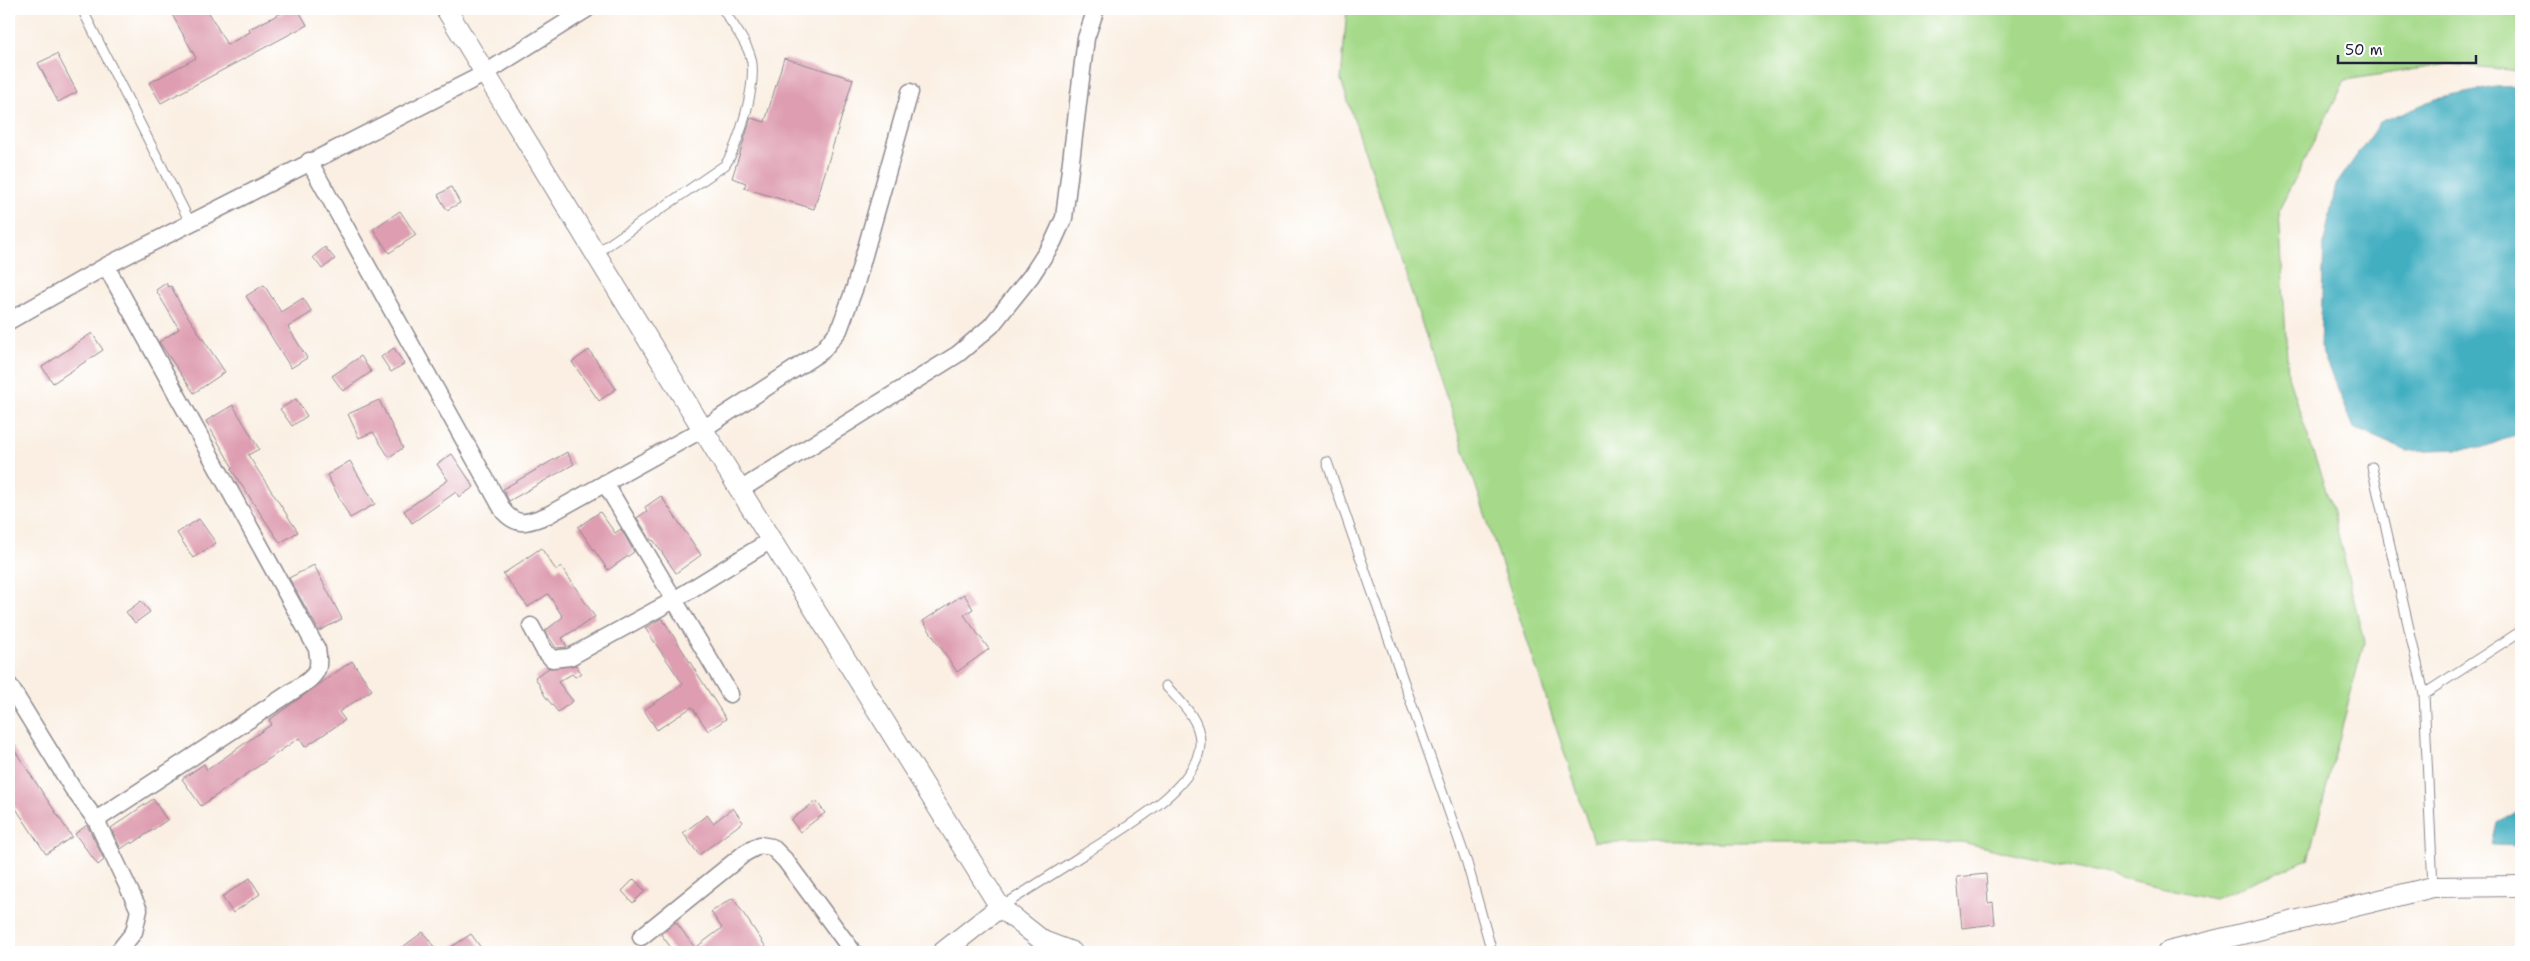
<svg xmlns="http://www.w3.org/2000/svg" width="2530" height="961" font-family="'Shantell Sans',sans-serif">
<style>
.green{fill:#a6da8a;stroke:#647e62}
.water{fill:#43afc1;stroke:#32687e}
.building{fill:#de9db1}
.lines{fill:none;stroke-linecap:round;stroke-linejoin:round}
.service-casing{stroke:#8e888e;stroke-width:11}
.minor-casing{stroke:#8e888e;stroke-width:19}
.tertiary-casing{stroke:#8e888e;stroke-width:22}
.service{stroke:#fff;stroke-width:9}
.minor{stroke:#fff;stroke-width:16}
.tertiary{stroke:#fff;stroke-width:20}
</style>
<rect width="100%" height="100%" fill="#fff"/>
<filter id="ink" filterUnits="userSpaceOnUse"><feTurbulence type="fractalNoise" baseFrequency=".02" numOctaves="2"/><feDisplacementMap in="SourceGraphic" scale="10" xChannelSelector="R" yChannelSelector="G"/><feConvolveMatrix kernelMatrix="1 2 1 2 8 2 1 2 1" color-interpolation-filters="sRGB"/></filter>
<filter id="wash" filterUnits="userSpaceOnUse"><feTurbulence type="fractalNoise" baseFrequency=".0096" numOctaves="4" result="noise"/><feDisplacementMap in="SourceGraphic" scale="20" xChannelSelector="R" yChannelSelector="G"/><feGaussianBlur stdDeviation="1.12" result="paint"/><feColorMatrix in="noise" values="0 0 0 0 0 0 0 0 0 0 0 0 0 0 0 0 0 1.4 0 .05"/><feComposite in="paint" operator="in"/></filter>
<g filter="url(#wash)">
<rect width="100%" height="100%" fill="#faefe2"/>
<path class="green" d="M1347,9H2521V71L2449,64L2345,80L2279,210L2288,376L2332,509L2364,642L2308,859L2214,899L1961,842H1594L1341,80Z"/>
<path class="water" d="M2521,86V433L2481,448L2407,451L2354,428L2320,347L2324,242L2336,185L2380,122L2436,99L2495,87Z
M2521,807V846L2492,845L2497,823Z"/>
<g id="blocks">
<path class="building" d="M169,9H207L227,45L250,32L249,29L290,9H298L307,25L161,103L149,83L196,58Z
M57,54L77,92L58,102L38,63Z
M784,58L853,79L814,209L744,188L746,183L732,178L751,118L765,122Z
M451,187L460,203L447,210L438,195Z
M400,211L416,235L389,253L373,229Z
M325,247L335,259L322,269L313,257Z
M166,283L168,287L171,286L183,309L225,372L194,393L159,342L179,329L156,290Z
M264,285L281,312L303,298L312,312L288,327L307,358L291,368L246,296Z
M92,333L103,350L53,383L42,367Z
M394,348L404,364L391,372L381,357Z
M589,350L616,389L599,401L572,362Z
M361,356L371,372L343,391L332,376Z
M296,399L307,416L292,426L280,409Z
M379,400L403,448L389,457L373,432L359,438L348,414Z
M233,405L259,449L248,455L298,532L280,543L231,469L233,468L206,421Z
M567,452L574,464L509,501L503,489Z
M452,454L474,487L459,497L456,492L412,523L404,511L448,480L437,464Z
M350,461L375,504L350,518L327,475Z
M661,496L701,555L676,573L654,541L651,540L637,518L647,511L645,507Z
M600,512L615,533L621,529L634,552L608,570L578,527Z
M199,519L216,543L193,558L177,533Z
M541,548L556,570L561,566L595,617L562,638L567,647L556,648L545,631L563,617L548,594L528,607L503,574Z
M314,565L342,619L319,631L289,578Z
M964,594L973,609L964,615L989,649L957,672L923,621Z
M141,601L150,612L135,623L126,612Z
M662,618L726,719L708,731L692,707L657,730L644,710L683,684L645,628Z
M352,661L372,690L339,712L345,720L305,747L299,738L201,806L182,779L204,764L207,770L272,724L269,720Z
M576,665L581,673L575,677L572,674L558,682L573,701L558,712L545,696L535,677L549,668Z
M9,742L72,837L46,854L9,798Z
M153,799L167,820L132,844L131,842L121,849L111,828Z
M816,801L825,813L800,832L791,820Z
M733,808L743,822L699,855L683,833L707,815L713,823Z
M87,825L104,860L98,865L75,834Z
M1986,874L1988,903L1993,902L1995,924L1962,928L1957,877Z
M250,878L260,894L233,913L222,897Z
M634,879L645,891L633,903L622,891Z
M733,898L766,947L758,952H674L661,934L676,922L695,948L722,928L711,912Z
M423,932L438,952H396Z
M471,934L484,952H444Z"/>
</g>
</g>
<g filter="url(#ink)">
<use href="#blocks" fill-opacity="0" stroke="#8e888e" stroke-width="1"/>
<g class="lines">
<g class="service-casing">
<path id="service" d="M82,9L191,224
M595,254L725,165C739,146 759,79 750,55C745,39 731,23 723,9
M1327,462L1467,863L1492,952
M2372,467L2424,694L2433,887
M2424,694L2521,631
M1001,907C1028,890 1054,873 1081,856C1116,833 1198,790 1200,744C1201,720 1181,702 1166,686"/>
</g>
<g class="minor-casing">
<path id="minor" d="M309,161L504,512C519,528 529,522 548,515L703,429L822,351L839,330L855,287L910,92
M9,321L106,266L484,74L587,9
M605,483L730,694
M740,490L958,354L991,326L1031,276L1053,242L1064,218L1086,38L1096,9
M531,626L544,650L552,659L570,657L674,600L771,540
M9,685L73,789L96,820L305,683C319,673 320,666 317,649L106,266
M96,820L139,910L134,932L118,952
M641,937L745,853L760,845L772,847L785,860L853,952"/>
</g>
<g class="tertiary-casing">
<path id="tertiary" d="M446,9L740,490L1000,907L1043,941L1072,952
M943,952L1000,907
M2168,952L2433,887L2521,886"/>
</g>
<use href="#service" class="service"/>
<use href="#minor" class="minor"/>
<use href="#tertiary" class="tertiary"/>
</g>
</g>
<rect width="2530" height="961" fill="none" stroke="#fff" stroke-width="30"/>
<path d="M2338 55v8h138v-8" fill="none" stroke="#22223b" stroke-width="2.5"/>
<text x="2345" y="55" font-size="15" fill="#22223b" stroke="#ffffff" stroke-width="4" paint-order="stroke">50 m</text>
</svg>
